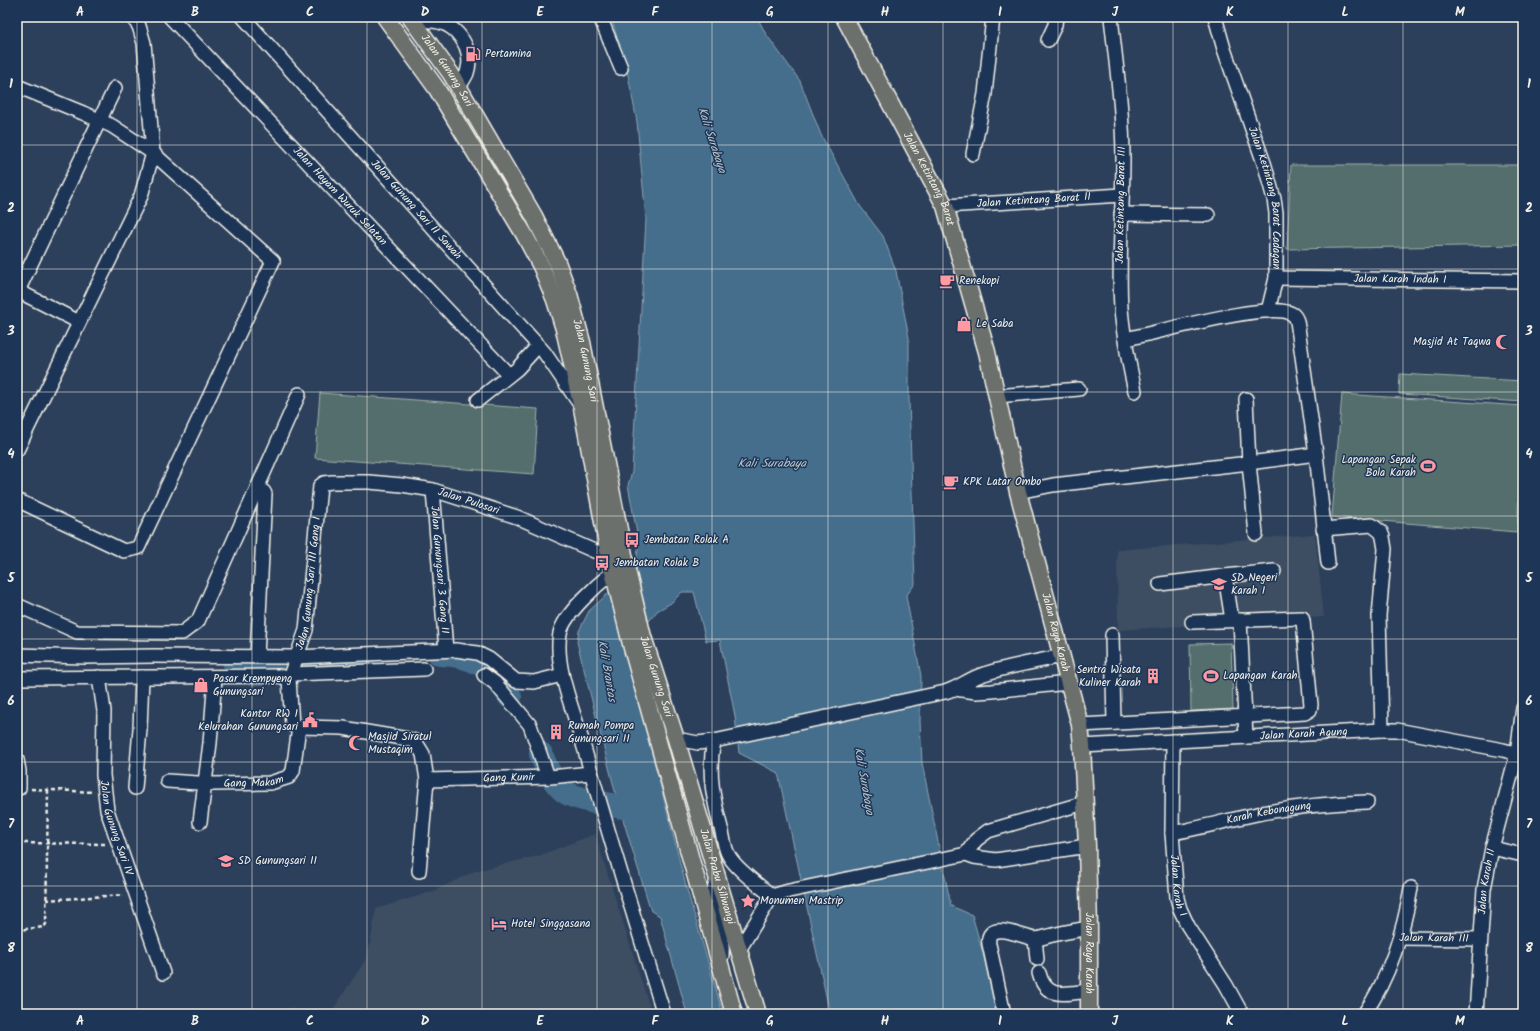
<svg xmlns="http://www.w3.org/2000/svg" width="1540" height="1031" font-family="Kalam,sans-serif">
<style>
.built{fill:#3d4d62}
.green{fill:#536e6c;stroke:#a4b0aa}
.water{fill:#456e8d;stroke:#8ba2b1}
.lines{fill:none;stroke-linecap:round;stroke-linejoin:round}
.river{stroke:#456e8d;stroke-width:24}
.minor-casing{stroke:#f4f1e8;stroke-width:16}
.major-casing{stroke:#f4f1e8;stroke-width:19}
.path{stroke:#f4f1e8;stroke-width:2.5;stroke-dasharray:4 3;stroke-linecap:butt}
.minor{stroke:#1d3557;stroke-width:13}
.major{stroke:#6c706d;stroke-width:16}
.grid{fill:none;stroke:#f4f1e8;stroke-width:1;stroke-opacity:0.55}
.labels{text-anchor:middle;dominant-baseline:central;stroke-width:3;stroke-linejoin:round;paint-order:stroke}
.poi-label{font-size:11px;fill:#f4f1e8;stroke:#1d3557;text-anchor:start}
.street-label{font-size:11px;fill:#f4f1e8;stroke:#1d3557}
.water-label{font-size:12px;font-style:italic;fill:#b7c3c8;stroke:#1d3557}
.neatline{fill:none;stroke:#f4f1e8;stroke-width:1.5}
.grid-label{font-size:13px;text-anchor:middle;font-weight:bold;fill:#f4f1e8}
</style>
<rect width="100%" height="100%" fill="#2c405c"/>
<filter id="ink" filterUnits="userSpaceOnUse"><feTurbulence type="fractalNoise" baseFrequency=".025" numOctaves="2"/><feDisplacementMap in="SourceGraphic" scale="8" xChannelSelector="R" yChannelSelector="G"/><feConvolveMatrix kernelMatrix="1 2 1 2 8 2 1 2 1" color-interpolation-filters="sRGB"/></filter>
<g filter="url(#ink)">
<path class="built" d="M1315,534L1324,617L1118,630L1117,550Z
M595,834L652,1014H330L366,959L371,939L376,909L434,891L475,871L538,856Z
M240,1008L282,1011L290,1008L323,1014H237Z"/>
<path class="green" d="M1291,165H1523V245L1287,249Z
M1400,374L1523,381V402L1399,394Z
M320,393L538,409L534,474L315,458Z
M1342,394L1523,406L1517,532L1332,517Z
M1231,643L1233,709L1191,711L1190,644Z"/>
<path class="water" d="M611,17H757L766,34L800,81L821,135L860,206L883,236L896,271L909,338V399L915,584L906,596L921,676L920,721L922,763L951,906L972,915L983,953L997,1014H830L778,773L739,753L735,716L720,640L706,641L694,592H682L671,603L657,611L629,647L627,654L686,886L723,1014H687L660,916L651,911L618,803L577,642L579,631L589,611L614,588L636,561L639,544L628,485L632,472L646,219L637,122L628,75Z"/>
<g class="lines">
<path class="river" d="M440,654C476,655 490,667 510,697
M234,661H255L283,666L363,660
M541,754C546,768 552,781 564,791C576,801 625,807 642,810"/>
<g class="minor-casing">
<g id="minor">
<path id="s1" d="M170,17L509,375"/>
<path id="s2" d="M243,17L544,352L579,403"/>
<path d="M600,17L621,68"/>
<path d="M1111,17C1116,64 1123,112 1123,159C1123,209 1118,258 1121,308C1123,336 1129,364 1135,391"/>
<path id="s3" d="M1215,17L1224,49L1265,166L1274,199L1276,213V278L1268,311"/>
<path d="M414,23C419,22 425,20 430,21C456,21 475,49 467,73C465,78 461,83 459,87"/>
<path d="M1048,40L1055,25L1056,17"/>
<path d="M17,86L83,113L112,126L153,153L273,261L138,548L124,551L17,500"/>
<path d="M973,154L985,94L993,17"/>
<path id="s4" d="M945,206L1122,195"/>
<path d="M1121,214L1208,215"/>
<path id="s5" d="M1276,278L1523,281"/>
<path d="M18,291L79,322"/>
<path d="M17,293L115,88"/>
<path d="M1125,339C1153,334 1271,300 1292,314C1295,315 1296,319 1297,321L1316,454L1328,563"/>
<path d="M996,396L1079,389"/>
<path d="M1246,399L1249,463L1256,534"/>
<path d="M478,400L517,369L537,347"/>
<path d="M17,450L141,196L153,153L144,43L139,26L132,17"/>
<path id="s6" d="M433,490L446,650"/>
<path d="M1018,492L1053,485L1249,463L1316,454"/>
<path d="M1323,529L1372,525L1381,532L1383,537L1385,549L1379,616L1382,730"/>
<path d="M613,572C598,584 564,614 560,633C554,667 574,711 583,744C609,835 636,924 664,1014"/>
<path d="M1225,576L1274,571"/>
<path d="M1160,584L1225,576L1232,620"/>
<path d="M17,605L77,632L182,633L198,621L299,394"/>
<path d="M1240,620L1246,737"/>
<path d="M1112,635L1114,723"/>
<path d="M17,655L85,657L153,656L296,657L456,650L477,653L489,659L516,681L534,682L562,675"/>
<path d="M257,656L265,494L264,492L257,488"/>
<path d="M291,674L424,669"/>
<path d="M484,675L495,683L530,725L548,777"/>
<path id="s7" d="M99,677L104,711L103,775L107,810L163,973"/>
<path d="M17,678L279,676L289,679"/>
<path d="M955,689L976,692L992,691L1068,683"/>
<path d="M1080,725L1305,713L1310,710L1311,705L1303,621L1302,618L1192,622"/>
<path d="M676,739L698,743L714,741L945,692C959,688 970,678 984,674C1009,666 1036,662 1061,656"/>
<path d="M714,741C707,773 714,802 722,832C724,840 725,850 729,856C736,869 760,886 772,896"/>
<path id="s8" d="M1173,741L1172,833L1177,898L1180,909L1188,926L1226,985L1242,1014"/>
<path id="s9" d="M1082,746L1382,730H1397L1503,750L1523,755"/>
<path d="M17,760L19,771V788"/>
<path id="s10" d="M427,780L550,777L591,773"/>
<path id="s11" d="M167,781L213,784L270,783L289,777L293,771L299,727"/>
<path d="M135,788L140,729L142,677"/>
<path d="M200,822L210,743L215,677"/>
<path id="s12" d="M1172,833C1201,828 1228,820 1257,814C1292,807 1330,803 1367,802"/>
<path d="M1492,848L1523,855"/>
<path d="M966,854L976,840L988,831L1084,803"/>
<path id="s13" d="M419,871L427,780L423,754L415,741L408,739L343,728L299,727L292,725L289,679L306,630L320,486L324,483L332,482H369L402,485L433,490L517,517L594,551L609,555"/>
<path d="M718,877C715,885 712,894 713,902C715,921 724,937 722,956"/>
<path id="s14" d="M1400,938L1480,939"/>
<path d="M1035,939L1037,959"/>
<path d="M739,950L772,896L789,891L966,854L974,857L996,860L1087,846"/>
<path d="M1039,973C1046,1001 1066,993 1089,991"/>
<path d="M1004,1014L989,944C985,918 1025,938 1035,939C1040,939 1048,936 1053,935C1065,932 1077,930 1089,928"/>
<path d="M1364,1014C1389,979 1404,930 1411,888"/>
<path id="s15" d="M1476,1014L1484,889L1492,848L1517,753L1523,708"/>
</g>
</g>
<g class="major-casing">
<g id="major">
<path d="M385,17L437,89L524,234L541,266L555,300L564,329L582,408L609,555L632,648L734,1014"/>
<path id="s16" d="M410,17L451,74L534,216L557,262L569,294L582,342L627,570L643,637L676,739L758,1014"/>
<path id="s17" d="M844,17L945,206L987,352L1018,492L1080,725L1082,746L1087,846L1089,928V1014"/>
</g>
</g>
<path class="path" d="M31,789L94,792
M17,806L18,799
M17,843L106,844
M46,900L123,895
M17,930L44,927L46,924L48,790
M17,995L20,1014"/>
<use href="#minor" class="minor"/>
<use href="#major" class="major"/>
</g>
</g>
<path class="grid" d="M137,17V1014M252,17V1014M367,17V1014M482,17V1014M597,17V1014M712,17V1014M828,17V1014M943,17V1014M1058,17V1014M1173,17V1014M1288,17V1014M1403,17V1014M17,145H1523M17,269H1523M17,392H1523M17,516H1523M17,639H1523M17,762H1523M17,886H1523"/>
<defs>
<g id="fuel-bare" transform="scale(1.2)"><path d="M-5.5-6h7V0h2V4h1.3V-2.5L3-4.5l.8-.8L6-3V5H2.5V1h-1V6h-7ZM-4.2-4.7v3.2H.2V-4.7Z" fill="#ff9aa2" stroke="#1d3557" stroke-width="2.5" paint-order="stroke"/></g>
<g id="cafe-bare" transform="scale(1.2)"><path d="M-5.5-4.5H6V0H3Q3 3.5 0 3.5H-2.5Q-5.5 3.5-5.5 0ZM3-3.2v2h1.7v-2ZM-6 4.5H4V6H-6Z" fill="#ff9aa2" stroke="#1d3557" stroke-width="2.5" paint-order="stroke"/></g>
<g id="shop-bare" transform="scale(1.2)"><path d="M-5-2.5h2.3a2.7 3.5 0 0 1 5.4 0H5L5.5 6h-11ZM-1.5-2.5h3a1.5 2.3 0 0 0-3 0Z" fill="#ff9aa2" stroke="#1d3557" stroke-width="2.5" paint-order="stroke"/></g>
<g id="mosque-bare" transform="scale(1.2)"><path d="M3.5-4.9A6 6 0 1 0 3.5 4.9A5 5 0 1 1 3.5-4.9Z" fill="#ff9aa2" stroke="#1d3557" stroke-width="2.5" paint-order="stroke"/></g>
<g id="stadium-bare" transform="scale(1.2)"><path d="M0-5a6.5 5 0 1 0 0 10a6.5 5 0 1 0 0-10ZM-3.5-1.8h7v3.6h-7Z" fill="#ff9aa2" stroke="#1d3557" stroke-width="2.5" paint-order="stroke"/></g>
<g id="bus-bare" transform="scale(1.2)"><path d="M-5-6H5V4H4V6H2V4H-2V6H-4V4H-5ZM-3.5-4V0h7V-4ZM-3.5 1.2v1.5H-2V1.2ZM2 1.2v1.5H3.5V1.2Z" fill="#ff9aa2" stroke="#1d3557" stroke-width="2.5" paint-order="stroke"/></g>
<g id="school-bare" transform="scale(1.2)"><path d="M0-5L7-2L0 1L-7-2ZM-4 1L0 2.5L4 1V4Q0 6-4 4Z" fill="#ff9aa2" stroke="#1d3557" stroke-width="2.5" paint-order="stroke"/></g>
<g id="building-bare" transform="scale(1.2)"><path d="M-4-6H4V6H1V3H-1V6H-4ZM-2.5-4.3h1.7v1.8h-1.7ZM.8-4.3h1.7v1.8H.8ZM-2.5-1h1.7V.8h-1.7ZM.8-1h1.7V.8H.8Z" fill="#ff9aa2" stroke="#1d3557" stroke-width="2.5" paint-order="stroke"/></g>
<g id="civic-bare" transform="scale(1.2)"><path d="M-.6-6.5H3V-4.5H.6V-3L4-1V1h2V6H-6V1h2V-1L-.6-3ZM-1.2 2.5V6h2.4V2.5Z" fill="#ff9aa2" stroke="#1d3557" stroke-width="2.5" paint-order="stroke"/></g>
<g id="sight-bare" transform="scale(1.2)"><path d="M0-6L1.8-2.2L6-1.7L2.9 1.2L3.7 5.4L0 3.3L-3.7 5.4L-2.9 1.2L-6-1.7L-1.8-2.2Z" fill="#ff9aa2" stroke="#1d3557" stroke-width="2.5" paint-order="stroke"/></g>
<g id="hotel-bare" transform="scale(1.2)"><path d="M-6-4.5h1.5V1H6V5H4.5V3h-9V5H-6ZM-4 0a1.8 1.8 0 1 1 3.6 0ZM.5 0V-2.5h3Q6-2.5 6 0Z" fill="#ff9aa2" stroke="#1d3557" stroke-width="2.5" paint-order="stroke"/></g>
</defs>
<g fill-rule="evenodd">
<use href="#fuel-bare" x="473" y="54"/>
<use href="#cafe-bare" x="947" y="281"/>
<use href="#shop-bare" x="964" y="324"/>
<use href="#mosque-bare" x="1503" y="342"/>
<use href="#stadium-bare" x="1428" y="466"/>
<use href="#cafe-bare" x="951" y="482"/>
<use href="#bus-bare" x="632" y="540"/>
<use href="#bus-bare" x="602" y="563"/>
<use href="#school-bare" x="1219" y="584"/>
<use href="#building-bare" x="1153" y="676"/>
<use href="#stadium-bare" x="1211" y="676"/>
<use href="#shop-bare" x="201" y="685"/>
<use href="#civic-bare" x="310" y="720"/>
<use href="#building-bare" x="556" y="732"/>
<use href="#mosque-bare" x="356" y="743"/>
<use href="#school-bare" x="226" y="861"/>
<use href="#sight-bare" x="748" y="901"/>
<use href="#hotel-bare" x="499" y="924"/>
</g>
<g class="labels">
<g class="poi-label">
<text x="485" y="54">Pertamina</text>
<text x="959" y="281">Renekopi</text>
<text x="976" y="324">Le Saba</text>
<text x="1491" y="342" text-anchor="end">Masjid At Taqwa</text>
<text x="1416" y="460" text-anchor="end">Lapangan Sepak<tspan x="1416" dy="13">Bola Karah</tspan></text>
<text x="963" y="482">KPK Latar Ombo</text>
<text x="644" y="540">Jembatan Rolak A</text>
<text x="614" y="563">Jembatan Rolak B</text>
<text x="1231" y="578">SD Negeri<tspan x="1231" dy="13">Karah I</tspan></text>
<text x="1141" y="670" text-anchor="end">Sentra Wisata<tspan x="1141" dy="13">Kuliner Karah</tspan></text>
<text x="1223" y="676">Lapangan Karah</text>
<text x="213" y="679">Pasar Krempyeng<tspan x="213" dy="13">Gunungsari</tspan></text>
<text x="298" y="714" text-anchor="end">Kantor RW I<tspan x="298" dy="13">Kelurahan Gunungsari</tspan></text>
<text x="568" y="726">Rumah Pompa<tspan x="568" dy="13">Gunungsari II</tspan></text>
<text x="368" y="737">Masjid Siratul<tspan x="368" dy="13">Mustaqim</tspan></text>
<text x="238" y="861">SD Gunungsari II</text>
<text x="760" y="901">Monumen Mastrip</text>
<text x="511" y="924">Hotel Singgasana</text>
</g>
<g class="street-label">
<text stroke="none"><textPath href="#s16" startOffset="65">Jalan Gunung Sari</textPath></text>
<text stroke="none"><textPath href="#s17" startOffset="183">Jalan Ketintang Barat</textPath></text>
<text stroke="none"><textPath href="#s1" startOffset="247">Jalan Hayam Wuruk Selatan</textPath></text>
<text stroke="none"><textPath href="#s3" startOffset="189">Jalan Ketintang Barat Cadagan</textPath></text>
<text stroke="none"><textPath href="#s4" startOffset="89">Jalan Ketintang Barat II</textPath></text>
<text transform="translate(1121 205) rotate(-89)">Jalan Ketintang Barat III</text>
<text stroke="none"><textPath href="#s2" startOffset="259">Jalan Gunung Sari II Sawah</textPath></text>
<text stroke="none"><textPath href="#s5" startOffset="124">Jalan Karah Indah I</textPath></text>
<text stroke="none"><textPath href="#s16" startOffset="389">Jalan Gunung Sari</textPath></text>
<text stroke="none"><textPath href="#s13" startOffset="652">Jalan Pulosari</textPath></text>
<text stroke="none"><textPath href="#s6" startOffset="80">Jalan Gunungsari 3 Gang II</textPath></text>
<text stroke="none"><textPath href="#s13" startOffset="402">Jalan Gunung Sari III Gang I</textPath></text>
<text stroke="none"><textPath href="#s17" startOffset="655">Jalan Raya Karah</textPath></text>
<text stroke="none"><textPath href="#s16" startOffset="713">Jalan Gunung Sari</textPath></text>
<text stroke="none"><textPath href="#s9" startOffset="222">Jalan Karah Agung</textPath></text>
<text stroke="none"><textPath href="#s10" startOffset="82">Gang Kunir</textPath></text>
<text stroke="none"><textPath href="#s11" startOffset="87">Gang Makam</textPath></text>
<text stroke="none"><textPath href="#s12" startOffset="99">Karah Kebonagung</textPath></text>
<text stroke="none"><textPath href="#s7" startOffset="153">Jalan Gunung Sari IV</textPath></text>
<text stroke="none"><textPath href="#s16" startOffset="922">Jalan Prabu Siliwangi</textPath></text>
<text stroke="none"><textPath href="#s15" startOffset="133">Jalan Karah II</textPath></text>
<text stroke="none"><textPath href="#s8" startOffset="145">Jalan Karah I</textPath></text>
<text stroke="none"><textPath href="#s14" startOffset="34">Jalan Karah III</textPath></text>
<text stroke="none"><textPath href="#s17" startOffset="979">Jalan Raya Karah</textPath></text>
</g>
<g class="water-label">
<text transform="translate(712 140) rotate(72)">Kali Surabaya</text>
<text x="772" y="463">Kali Surabaya</text>
<text transform="translate(607 671) rotate(80)">Kali Brantas</text>
<text transform="translate(864 781) rotate(80)">Kali Surabaya</text>
</g>
</g>
<rect width="1540" height="1031" fill="none" stroke="#1d3557" stroke-width="44"/>
<rect x="22" y="22" width="1496" height="987" class="neatline"/>
<g class="grid-label">
<text x="80" y="16">A</text>
<text x="195" y="16">B</text>
<text x="310" y="16">C</text>
<text x="425" y="16">D</text>
<text x="540" y="16">E</text>
<text x="655" y="16">F</text>
<text x="770" y="16">G</text>
<text x="885" y="16">H</text>
<text x="1000" y="16">I</text>
<text x="1115" y="16">J</text>
<text x="1230" y="16">K</text>
<text x="1345" y="16">L</text>
<text x="1460" y="16">M</text>
<text x="11" y="88">1</text>
<text x="1529" y="88">1</text>
<text x="11" y="212">2</text>
<text x="1529" y="212">2</text>
<text x="11" y="335">3</text>
<text x="1529" y="335">3</text>
<text x="11" y="458">4</text>
<text x="1529" y="458">4</text>
<text x="11" y="582">5</text>
<text x="1529" y="582">5</text>
<text x="11" y="705">6</text>
<text x="1529" y="705">6</text>
<text x="11" y="828">7</text>
<text x="1529" y="828">7</text>
<text x="11" y="952">8</text>
<text x="1529" y="952">8</text>
<text x="80" y="1025">A</text>
<text x="195" y="1025">B</text>
<text x="310" y="1025">C</text>
<text x="425" y="1025">D</text>
<text x="540" y="1025">E</text>
<text x="655" y="1025">F</text>
<text x="770" y="1025">G</text>
<text x="885" y="1025">H</text>
<text x="1000" y="1025">I</text>
<text x="1115" y="1025">J</text>
<text x="1230" y="1025">K</text>
<text x="1345" y="1025">L</text>
<text x="1460" y="1025">M</text>
</g>
</svg>
